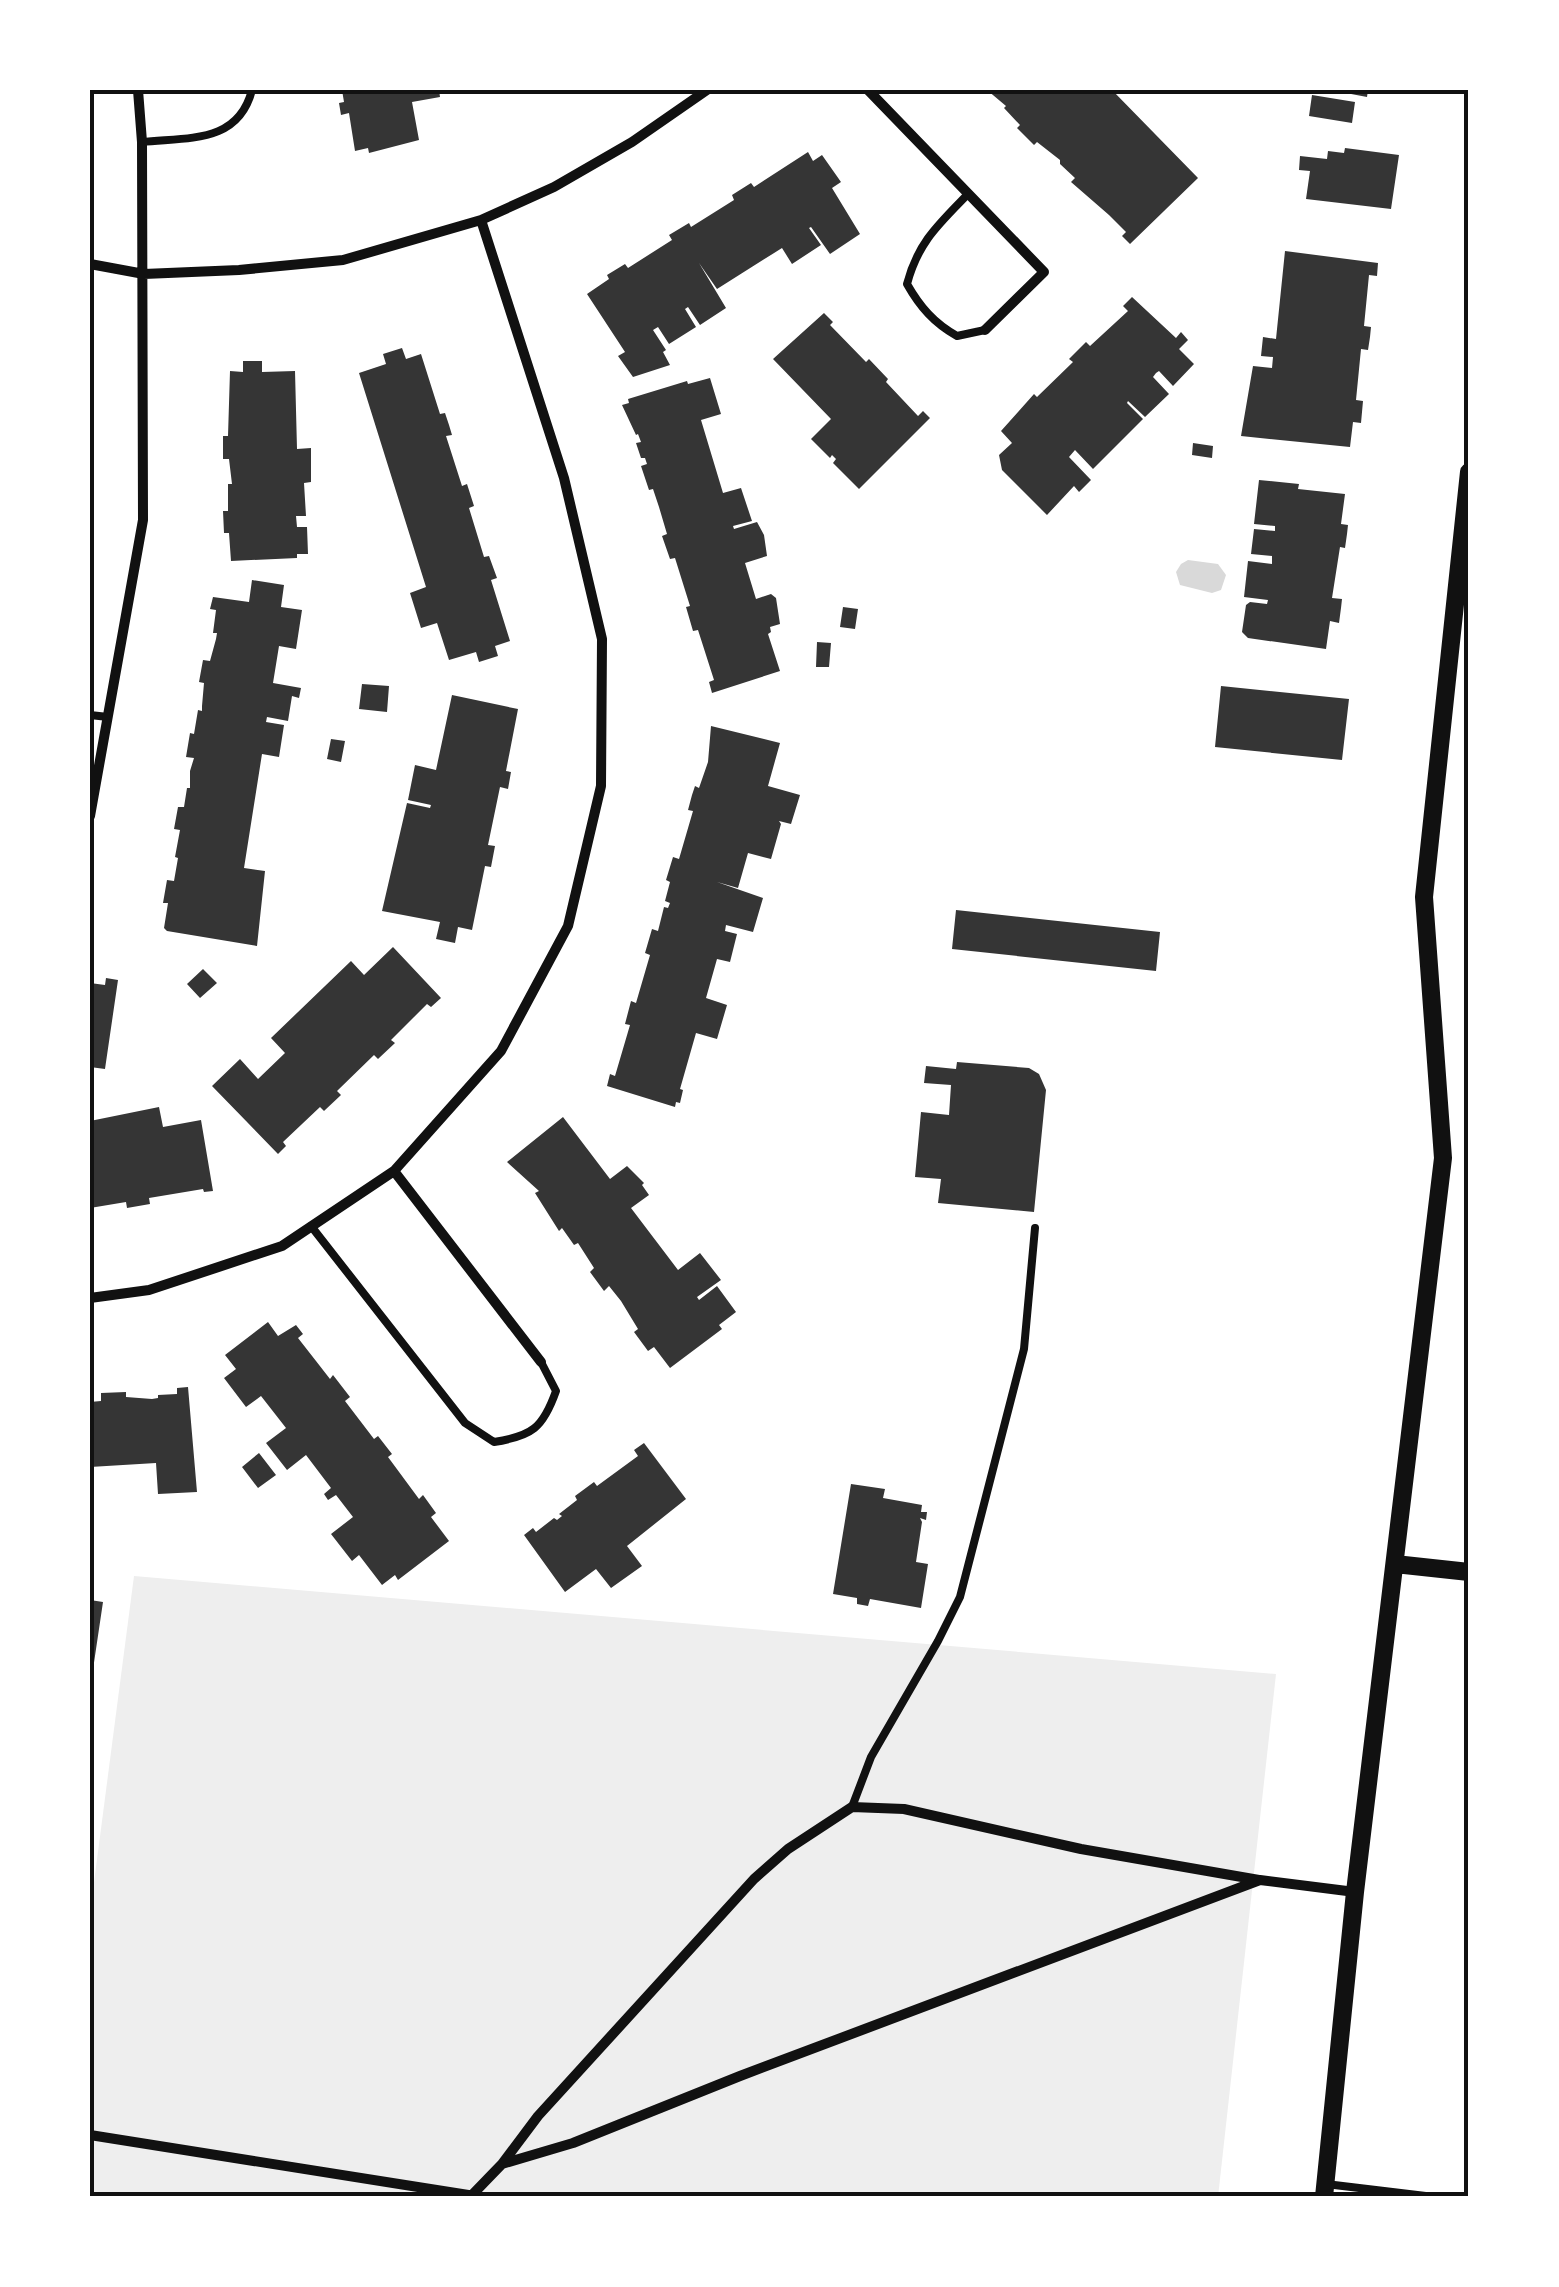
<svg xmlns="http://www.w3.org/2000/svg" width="1559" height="2287" font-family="Raleway,sans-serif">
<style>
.green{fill:#eee}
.water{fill:#d9d9d9}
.building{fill:#353535}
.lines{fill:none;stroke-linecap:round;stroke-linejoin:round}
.service{stroke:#111;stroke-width:8}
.minor{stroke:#111;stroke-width:10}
.tertiary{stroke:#111;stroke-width:18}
.neatline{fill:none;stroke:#111;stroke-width:4}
</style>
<rect width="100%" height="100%" fill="#fff"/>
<path class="green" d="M134,1576L1276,1674L1218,2197H90V1913Z"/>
<path class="water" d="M1188,560L1218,564L1226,575L1221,590L1212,593L1180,585L1176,572L1181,564Z"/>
<path class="building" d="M342,90H439L440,97L412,102L419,140L369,153L368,148L355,151L349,113L341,115L339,103L344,102Z
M987,90H1112L1198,178L1130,244L1122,236L1126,232L1109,215L1071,182L1075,178L1060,164V160L1037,142L1034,145L1017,128L1020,125L1004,108L1006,106Z
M1330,90H1368L1367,97Z
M1312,95L1355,102L1352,123L1309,116Z
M1345,148L1399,155L1391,209L1306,199L1310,171L1299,170L1300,156L1327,159L1328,151L1344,153Z
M808,152L813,161L822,155L841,182L832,188L860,234L830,254L811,227L809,228L821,245L792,264L782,248L717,289L699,263L726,308L700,325L688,307L685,309L696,327L669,344L658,327L653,330L666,350L663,352L670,365L633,377L618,356L625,352L587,294L609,279L607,275L625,264L628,268L672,240L669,235L689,223L691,227L734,200L732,195L751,183L754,187Z
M1285,251L1378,263L1377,276L1369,275L1364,326L1371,327L1370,337L1368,350L1361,349L1356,400L1363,401L1361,423L1353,422L1350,447L1241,436L1253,366L1272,368L1273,357L1261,356L1263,337L1276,339Z
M1132,297L1176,338L1181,332L1188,340L1179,349L1194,364L1173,386L1159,371L1156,373L1153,377L1169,394L1145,417L1128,401L1127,403L1143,419L1093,469L1075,450L1069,457L1091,480L1079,492L1074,486L1047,515L1002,470L999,455L1012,443L1001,431L1034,394L1037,397L1073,362L1069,359L1086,342L1090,346L1128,311L1123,306Z
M824,313L833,322L830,325L866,362L869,359L888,379L886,382L918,416L923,411L930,418L859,489L833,463L836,459L832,455L830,458L811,439L831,419L773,359Z
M402,348L406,359L421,354L440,414L445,413L449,425L452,435L446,436L462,486L467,484L474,506L469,508L484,557L489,556L497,578L491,580L510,641L495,646L498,656L479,662L476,652L449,660L437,623L421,628L410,593L426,587L359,373L386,364L383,354Z
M243,361H262V372L295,371L297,449L311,448V482L304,483L306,516H296L297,527H307L308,554H297V558L231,561L229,533H224L223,511H228V484H232L229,459H223V436H228L230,371L243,372Z
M710,378L721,414L701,420L723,493L741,488L752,521L733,526L734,529L757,522L764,535L767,556L745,563L756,599L771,594L776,598L780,624L770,627L771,632L768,634L780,671L712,693L709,682L714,680L698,630L693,631L686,607L690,606L675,558L670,559L662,536L667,534L659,507L653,489L649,490L641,466L647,464L645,458H641L636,443L641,442L638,434L636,435L622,405L629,403L628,399L687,381L688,384Z
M1193,443L1213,446L1212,458L1192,455Z
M1259,480L1299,484L1298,489L1345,494L1341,524L1348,525L1347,534L1345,548L1340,547L1332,598L1342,599L1341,608L1339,623L1330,621L1326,649L1248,638L1242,632L1246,605L1250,602L1267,604L1268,600L1244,597L1248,561L1272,564V556L1251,554L1254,529L1275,531V526L1254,524Z
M252,580L284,585L281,607L302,610L296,649L279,646L273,683L301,688L299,698L292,696L288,721L267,717L266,722L284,725L279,757L262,754L244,868L265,871L257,946L167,931L164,928L168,903H163L167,880L174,881L178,858L175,857L180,830L174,829L178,807H184L187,788H190V771L194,758L186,757L190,733L194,734L198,710L202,711V706L204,683L199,682L203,660L210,661L216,639L217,633H213L216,610L210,609L213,597L249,602Z
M843,607L858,609L855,629L840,627Z
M817,642L831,643L829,667H816Z
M362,684L389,686L387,712L359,709Z
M1221,686L1349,699L1342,760L1215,747Z
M452,695L518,709L506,771L511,772L508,789L500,787L488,845L495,846L491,867L485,866L472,930L458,927L455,943L436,939L440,922L382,911L407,803L430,808L431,805L408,800L415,765L436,770Z
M711,726L780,743L768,786L800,795L791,824L779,821L781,824L771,859L748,853L738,888L717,882L763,898L753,932L726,925L725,931L737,934L730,962L717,959L706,998L727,1005L717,1039L696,1033L680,1089L683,1090L680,1103L676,1102L675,1107L607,1086L610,1074L615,1076L630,1025L625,1024L631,1001L636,1003L650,955L645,953L652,929L658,931L664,907L668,908L670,903L665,901L670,882L666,880L673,857L679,859L693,811L688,810L692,795L695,786L699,788L708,762Z
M331,739L345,741L341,762L327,759Z
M956,910L1160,932L1156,971L952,949Z
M393,947L441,998L431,1007L427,1004L391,1040L395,1043L378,1059L374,1055L337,1091L341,1095L324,1111L320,1107L283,1142L286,1146L278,1154L212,1086L240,1059L258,1079L285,1053L271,1038L351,961L364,975Z
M203,969L217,983L200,998L187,984Z
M106,978L118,980L105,1069L90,1067V983L105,985Z
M957,1062L1029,1068L1039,1074L1046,1090L1034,1212L938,1203L941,1179L915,1177L921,1112L949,1115L951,1085L924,1083L926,1066L956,1069Z
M159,1107L163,1127L201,1120L213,1191L204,1192L203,1189L149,1198L150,1204L127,1208L126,1202L90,1208V1121Z
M563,1117L610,1179L627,1166L644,1183L642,1185L649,1195L631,1208L678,1270L700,1253L721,1280L697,1297L699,1300L717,1286L736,1312L719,1325L722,1329L670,1368L654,1347L648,1351L634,1332L638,1329L621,1301L609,1286L604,1291L590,1272L594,1268L578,1243L574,1245L562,1228L559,1231L535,1193L539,1191L507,1162Z
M268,1322L278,1336L296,1325L303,1334L298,1338L316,1361L330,1379L333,1375L350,1397L345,1401L374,1439L378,1436L392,1454L388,1457L419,1499L423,1495L436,1513L431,1517L449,1541L398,1580L395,1575L382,1585L359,1555L352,1561L331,1534L353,1517L336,1495L328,1500L324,1494L331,1488L306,1455L287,1470L266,1443L286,1428L261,1396L246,1407L224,1378L236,1369L225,1355Z
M188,1387L197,1492L158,1494L156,1463L90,1467V1402L101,1401V1393L126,1392V1397L152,1399L158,1398V1395L177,1394V1388Z
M644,1443L686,1499L627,1546L642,1566L611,1588L596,1569L565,1592L524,1535L533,1528L536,1532L554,1518L557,1520L562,1516L559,1514L577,1500L575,1496L594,1482L597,1486L638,1456L634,1450Z
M259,1453L276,1475L258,1488L242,1467Z
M851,1484L885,1489L883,1498L922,1505L921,1512H927L926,1520L920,1518L922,1522L916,1562L928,1564L921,1608L870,1599L868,1606L857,1604V1598L833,1594Z
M90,1600L103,1602L92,1676H90Z"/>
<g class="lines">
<path class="service" d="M142,142C188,137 238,144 252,90
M968,194C939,224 918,242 907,284C920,307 934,323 957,336L985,330
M90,715L108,717
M311,1226L465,1423L494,1442C532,1436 543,1428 556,1391L541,1362
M852,1807L871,1757L938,1641L960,1597L1024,1349L1035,1228
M1326,2184L1434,2197"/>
<path class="minor" d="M868,90L1044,272L985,330
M90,264L144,274L239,270L343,260L481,220L554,187L632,142L707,90
M90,816L143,520L142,142L138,90
M394,1171L541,1362
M90,1298L149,1290L282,1246L394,1171L501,1051L568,926L601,786L602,639L564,478L481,220
M90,2135L481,2197
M502,2164L538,2116L754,1879L788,1849L852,1807L904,1809L1081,1849L1259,1880
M472,2195L502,2164L573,2143L740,2076L1260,1880L1355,1892"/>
<path class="tertiary" d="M1395,1564L1469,1572
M1324,2197L1355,1892L1443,1158L1424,897L1469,472"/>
</g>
<rect width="1559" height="2287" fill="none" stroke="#ffffff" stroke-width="185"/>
<rect x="92" y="92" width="1374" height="2102" class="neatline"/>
</svg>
